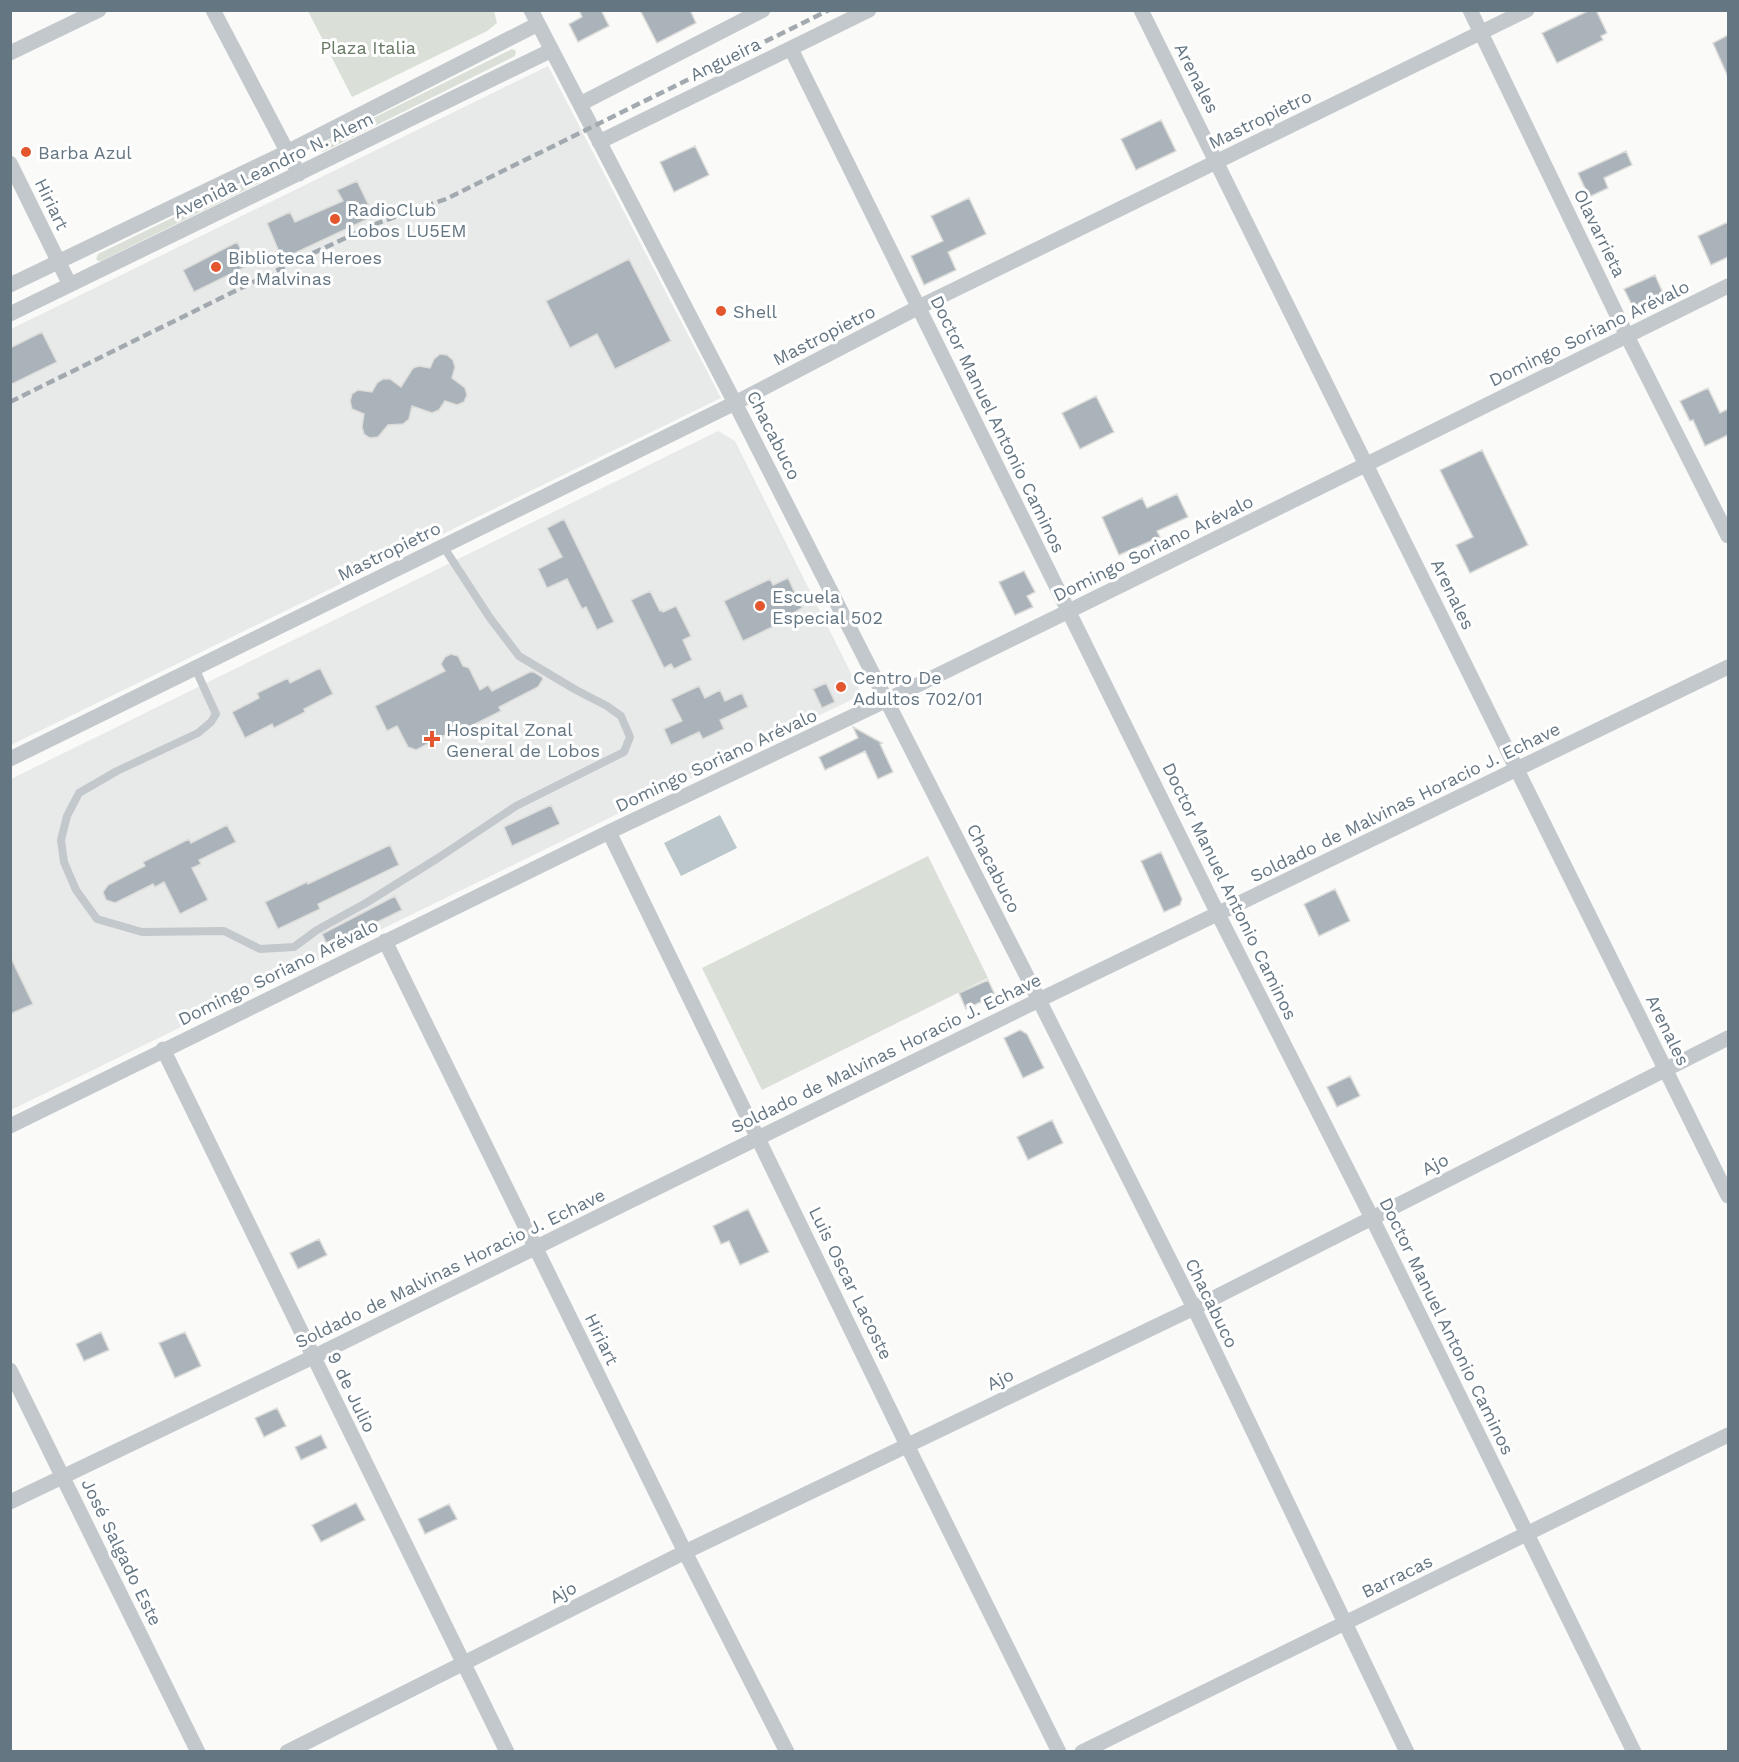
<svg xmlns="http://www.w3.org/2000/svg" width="1739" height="1762" font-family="'Work Sans',sans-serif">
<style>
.built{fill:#e8e9e9}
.green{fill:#dadfd7}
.water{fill:#bbc7cb}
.building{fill:#aab3b9;stroke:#dcdcda;stroke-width:1.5}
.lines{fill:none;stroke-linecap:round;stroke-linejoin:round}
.service{stroke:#c3c8cc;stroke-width:8}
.minor{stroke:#c3c8cc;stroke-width:15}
.rail{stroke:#a2aab0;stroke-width:4.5;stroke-dasharray:9 4.5;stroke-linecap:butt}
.poi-dot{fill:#e4572e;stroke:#fff;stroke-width:2}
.labels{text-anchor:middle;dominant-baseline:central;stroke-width:6;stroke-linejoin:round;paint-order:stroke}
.park-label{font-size:18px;fill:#687a64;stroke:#fff}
.street-label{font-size:18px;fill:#657683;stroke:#fff}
.poi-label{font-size:18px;fill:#657683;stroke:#fff;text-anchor:start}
</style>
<rect width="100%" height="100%" fill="#fafaf8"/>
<path class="built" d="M548,66L721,398L11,745V329Z
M718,431L735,441L859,689L855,698L11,1110V779Z"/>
<path class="green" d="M308,11H494L497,23L487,31L352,97Z
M512,49L516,51L515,56L323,152L318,150L319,145Z
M256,177L260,178L259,183L101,261H98L96,259L98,254Z
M928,856L988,978L762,1090L702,968Z"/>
<path class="water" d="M720,815L737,848L681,876L664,843Z"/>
<path class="building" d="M579,10H601L609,26L578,42L569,24L582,17Z
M640,10H690L696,23L657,43Z
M1590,10H1596L1607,33L1601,36L1603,40L1557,63L1542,33Z
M1728,35V77L1713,43Z
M1161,120L1176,151L1136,170L1121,139Z
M695,146L709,175L674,192L660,162Z
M1626,151L1632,165L1604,178L1608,188L1589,197L1578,173Z
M357,181L374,216L282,259L267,223L290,212L295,222L343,201L337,190Z
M969,198L986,234L948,252L956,270L924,285L911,256L943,241L931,216Z
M1728,222V257L1711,265L1698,236Z
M237,242L249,265L194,292L183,270Z
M629,259L671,341L615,369L597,334L570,348L546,301Z
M1655,275L1666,300L1644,310H1638L1633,307L1624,289Z
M42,332L57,362L10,385V348Z
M440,354L447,355L453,360L455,367L452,378L465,388L467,395L464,402L457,405L445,401L439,410L432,413L412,406L409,419L403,424L388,425L378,437L370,438L364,434L362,427L364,414L352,409L350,401L352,394L358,390L372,392L377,383L383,379H390L401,387L413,368L419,366L430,368L434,359Z
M1708,388L1720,413L1728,409V435L1705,446L1693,420L1690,421L1680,401Z
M1096,396L1114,432L1080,449L1062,413Z
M1482,450L1528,545L1470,573L1456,545L1473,537L1440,470Z
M1177,494L1188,517L1157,531L1160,537L1119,555L1102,517L1142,498L1147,508Z
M564,519L614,622L597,630L586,607L582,609L567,579L547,588L538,569L562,557L547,528Z
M1024,571L1035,592L1027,596L1033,607L1015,615L999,582Z
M788,578L802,608L788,616L789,619L743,641L724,601L770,579L773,585Z
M650,591L660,611L662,610L663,612L676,606L691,636L683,640L692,660L674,669L671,664L664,668L631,600Z
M451,654L458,656L463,666L469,668L480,690L488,685L492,691L530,672H534L542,677L543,679L538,687L499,707L501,711L457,733L455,730L416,750L408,747L397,726L387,731L375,706L445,671L441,664L445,657Z
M320,668L333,694L304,709L305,712L274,728L272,724L245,738L232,712L259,698L257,693L288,678L290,683Z
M826,683L835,702L822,708L813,689Z
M699,686L705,698L720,690L725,701L742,693L748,707L720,720L724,729L703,739L699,732L671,745L664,729L682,721L671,699Z
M853,727L882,743L880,744L893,772L878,779L865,751L825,770L819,757L858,738Z
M551,805L560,824L512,846L504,827Z
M227,825L236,842L199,860L201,864L192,868L208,900L180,914L164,882L155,887L153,884L115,903L106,900L103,892L108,885L145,866L143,862L189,839L191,843Z
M390,845L399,865L318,904L320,909L278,929L265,902L307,882L308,884Z
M1161,852L1182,899L1180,905L1164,912L1141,861Z
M1335,889L1350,921L1319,936L1304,904Z
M395,896L402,910L328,946L322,934Z
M10,956L33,1004L10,1014Z
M988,980L995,995L966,1009L959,993Z
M1020,1030L1027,1034L1044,1068L1023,1078L1004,1038Z
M1350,1076L1360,1096L1337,1107L1327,1087Z
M1052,1120L1063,1143L1028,1160L1017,1137Z
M748,1209L769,1252L740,1265L729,1241L721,1244L713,1226Z
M319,1239L327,1255L298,1269L290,1253Z
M101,1332L109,1350L84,1361L76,1344Z
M185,1332L201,1366L175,1378L159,1343Z
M277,1408L286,1426L264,1437L255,1418Z
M321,1435L327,1448L301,1460L295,1447Z
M356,1503L365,1520L321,1542L312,1525Z
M449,1504L457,1519L425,1534L418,1519Z"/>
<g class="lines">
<path class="service" d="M195,668L216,714L211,722L198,733L117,771L79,793L67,816L61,840L64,862L76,890L97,919L142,932L224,931L260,949L294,947L317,930L366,903L438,858L516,806L624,752L630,737L621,716L607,706L576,690L519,656L490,618L443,546"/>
<path class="minor" d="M213,10L299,174
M531,10L735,403L1039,1000L1194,1308L1407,1752
M1141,10L1728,1196
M1470,10L1627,336L1728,536
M791,49L1218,914L1372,1218L1634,1752
M10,53L99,10
M580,104L763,10
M599,142L869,10
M10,163L70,285
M10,285L287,152L538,24
M10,314L552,50
M10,759L735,403L919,307L1527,10
M609,832L907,1445L1059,1752
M385,941L685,1552L787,1752
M163,1049L507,1752
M10,1126L609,832L887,700L1069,611L1728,286
M10,1370L198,1752
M10,1502L313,1357L1039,1000L1728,667
M287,1752L685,1552L1194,1308L1728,1038
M1082,1752L1728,1435"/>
<path class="rail" d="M10,402L298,260L378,223L446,199L829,10"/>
</g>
<g class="poi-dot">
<circle cx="26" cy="152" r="6"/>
<circle cx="335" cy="219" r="6"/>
<circle cx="216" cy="267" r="6"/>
<circle cx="721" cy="311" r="6"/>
<circle cx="760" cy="606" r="6"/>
<circle cx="841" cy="687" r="6"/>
<path d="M429 730h6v6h6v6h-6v6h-6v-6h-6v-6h6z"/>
</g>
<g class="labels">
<g class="park-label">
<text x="368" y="47">Plaza Italia</text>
</g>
<g class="street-label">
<text transform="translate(725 59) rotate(-26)">Angueira</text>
<text transform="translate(1197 78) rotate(63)">Arenales</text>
<text transform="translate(1260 119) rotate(-26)">Mastropietro</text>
<text transform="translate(273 165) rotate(-26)">Avenida Leandro N. Alem</text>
<text transform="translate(52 204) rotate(64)">Hiriart</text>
<text transform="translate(1600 233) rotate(64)">Olavarrieta</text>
<text transform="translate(1589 333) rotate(-26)">Domingo Soriano Arévalo</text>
<text transform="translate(824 335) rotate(-27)">Mastropietro</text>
<text transform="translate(998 424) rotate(64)">Doctor Manuel Antonio Caminos</text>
<text transform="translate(774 435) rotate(63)">Chacabuco</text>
<text transform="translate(1153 548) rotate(-26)">Domingo Soriano Arévalo</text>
<text transform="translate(389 551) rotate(-26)">Mastropietro</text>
<text transform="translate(1453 594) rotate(64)">Arenales</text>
<text transform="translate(716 760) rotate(-25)">Domingo Soriano Arévalo</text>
<text transform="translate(1405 802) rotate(-26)">Soldado de Malvinas Horacio J. Echave</text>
<text transform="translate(994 868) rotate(63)">Chacabuco</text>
<text transform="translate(1230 891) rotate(64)">Doctor Manuel Antonio Caminos</text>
<text transform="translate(278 972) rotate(-26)">Domingo Soriano Arévalo</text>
<text transform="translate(1668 1030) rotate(64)">Arenales</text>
<text transform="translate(886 1053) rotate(-26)">Soldado de Malvinas Horacio J. Echave</text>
<text transform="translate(1435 1164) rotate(-27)">Ajo</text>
<text transform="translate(450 1268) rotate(-26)">Soldado de Malvinas Horacio J. Echave</text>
<text transform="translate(851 1283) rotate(64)">Luis Oscar Lacoste</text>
<text transform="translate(1212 1303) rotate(64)">Chacabuco</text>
<text transform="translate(1447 1326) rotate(64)">Doctor Manuel Antonio Caminos</text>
<text transform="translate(602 1339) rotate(64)">Hiriart</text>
<text transform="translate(1000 1379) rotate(-26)">Ajo</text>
<text transform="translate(352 1392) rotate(64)">9 de Julio</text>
<text transform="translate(122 1552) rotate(64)">José Salgado Este</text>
<text transform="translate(1397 1576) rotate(-26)">Barracas</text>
<text transform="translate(563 1592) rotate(-27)">Ajo</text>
</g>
<g class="poi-label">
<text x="38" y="152">Barba Azul</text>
<text x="347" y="209">RadioClub<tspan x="347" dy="21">Lobos LU5EM</tspan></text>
<text x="228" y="257">Biblioteca Heroes<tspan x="228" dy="21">de Malvinas</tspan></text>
<text x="733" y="311">Shell</text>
<text x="772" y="596">Escuela<tspan x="772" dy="21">Especial 502</tspan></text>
<text x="853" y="677">Centro De<tspan x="853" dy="21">Adultos 702/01</tspan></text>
<text x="446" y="729">Hospital Zonal<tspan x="446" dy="21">General de Lobos</tspan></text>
</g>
</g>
<rect width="1739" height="1762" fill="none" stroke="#657683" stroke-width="24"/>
</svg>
